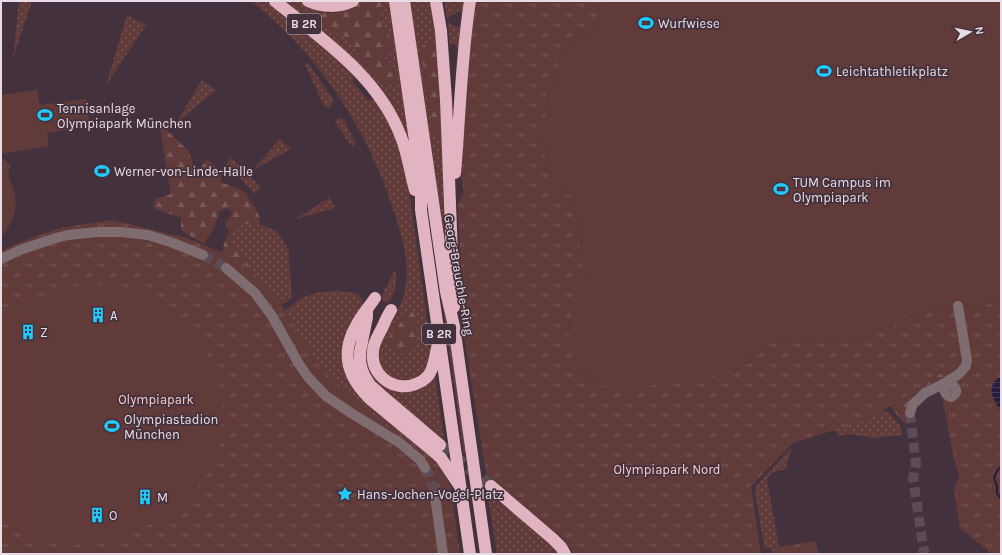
<svg xmlns="http://www.w3.org/2000/svg" width="1002" height="555" font-family="Karla,sans-serif">
<style>
.grass{fill:url(#grass-dots);fill-rule:evenodd}
.forest{fill:url(#forest-firs)}
.park{fill:url(#park-tufts)}
.pitch{fill:#613b3a}
.water{fill:url(#water-rules)}
.lines{fill:none;stroke-linecap:round;stroke-linejoin:round}
.stream{stroke:#241d3b;stroke-width:2}
.minor-tunnel{stroke:#5c4b57;stroke-width:10;stroke-dasharray:10 5;stroke-linecap:butt}
.highway-tunnel{stroke:#5c4b57;stroke-width:12;stroke-dasharray:12 6;stroke-linecap:butt}
.minor{stroke:#7f6c71;stroke-width:10}
.highway{stroke:#e2b3c0;stroke-width:12}
.labels{text-anchor:middle;dominant-baseline:central;stroke-width:3.5;stroke-linejoin:round;paint-order:stroke}
.shield{fill:#43313e;stroke:#b7a9b3;stroke-width:1}
.shield-label{font-size:12px;font-weight:bold;fill:#e9dde5}
.poi-label{font-size:13px;fill:#e9dde5;stroke:#43313e;text-anchor:start}
.street-label{font-size:13px;fill:#e9dde5;stroke:#43313e}
.park-label{font-size:13px;fill:#facdca;stroke:#43313e}
</style>
<defs>
<pattern id="grass-dots" width="8" height="8" patternUnits="userSpaceOnUse"><rect width="8" height="8" fill="#613b3a"/><path d="M2 2h.1M6 6h.1" fill="none" stroke="#785756" stroke-width="1.8" stroke-linecap="round"/></pattern>
<pattern id="forest-firs" width="22" height="20" patternUnits="userSpaceOnUse"><rect width="22" height="20" fill="#613b3a"/><path d="M5 1l3.5 6h-7zM16 11l3.5 6h-7z" fill="#785756"/></pattern>
<pattern id="park-tufts" width="24" height="20" patternUnits="userSpaceOnUse"><rect width="24" height="20" fill="#613b3a"/><path d="M3 7l-1-3M5 7V3M7 7l1-3M15 17l-1-3M17 17v-4M19 17l1-3" fill="none" stroke="#785756"/></pattern>
<pattern id="water-rules" width="6" height="5" patternUnits="userSpaceOnUse"><rect width="6" height="5" fill="#241d3b"/><path d="M0 2.5h6" fill="none" stroke="#443d57"/></pattern>
</defs>
<rect width="100%" height="100%" fill="#43313e"/>
<path class="grass" d="M19,1H32L13,58Z
M251,1H266L354,73L353,82L368,100L375,99L387,118L401,149L409,190L432,356L423,376L409,383L387,378L375,358C378,350 379,342 382,335C387,324 396,314 401,303C404,297 405,290 406,283C409,261 402,238 396,217C370,133 321,56 251,1ZM403,316L408,353L388,337L394,332L396,325L403,321Z
M284,1H301L308,5L366,1C352,9 341,13 325,13L340,36L346,37L351,41L358,54L384,82L394,69L386,60L385,55L390,47L389,33L381,24L380,7L384,3V1H390L410,145L381,89L365,70L354,59Z
M399,1H401L466,453L464,454Z
M409,1H431L437,42L421,52L433,130H441L443,128L449,274Z
M444,1H449L455,3L458,1H467L464,15L458,11L447,19Z
M127,15L146,25L106,85Z
M448,23L458,27L463,24L461,54L454,44L450,45Z
M308,63L334,100L330,107H324L305,64Z
M202,80L216,90L176,123Z
M340,118L344,120L355,142L354,146L351,145L335,123L336,119Z
M280,139L291,149L253,170Z
M231,158L250,176L261,188L254,193L228,166L226,164Z
M330,197L335,208L296,219Z
M244,224H260L276,231L280,235L289,251V259L292,297L283,304L274,305L242,275L249,267L248,264L236,249L229,233Z
M394,272H396C397,282 395,292 390,301L385,303L382,299V295Z
M337,291L356,293L362,299L363,307L344,348L439,463L429,466L356,412L281,319L286,310L300,299L318,292Z
M369,340H371L389,387L435,376L447,459L441,454L439,436L381,388L372,377L366,363V347Z
M879,410L888,412L901,427L902,435L874,438L849,434L837,436V431L762,427Z
M791,448L786,469C778,471 771,471 767,479L779,546L767,548L764,546L755,492L757,485Z
M492,496L553,546L559,554H497L488,497Z"/>
<path class="forest" d="M366,1H384V3L380,7C381,20 378,24 389,33L390,47L385,55L386,60L394,69L398,79L396,82L390,84L384,82L358,54L351,41L346,37L341,36L315,21V18L325,13H334L347,10Z
M437,42L443,128L441,130L439,134H436L433,130L421,52L423,46L427,43Z
M159,123L189,151L196,175L207,159L221,171V182L245,192L259,215L260,224H244L229,233L236,249L248,264L249,267L242,275L221,264C222,254 223,242 229,233L226,223L232,213L228,208L220,210L213,230L204,243L197,240L181,230V218L153,208L155,199L171,194Z
M412,312L416,315C418,328 420,357 400,354C397,353 394,351 391,350L388,345V337L394,332L396,325L403,321V316L405,313Z
M962,347V365C950,377 932,381 918,392C915,394 911,397 909,401C906,407 907,416 907,423H904L892,409L896,393Z"/>
<path class="park" d="M474,1H601L598,18L596,25L593,30L568,44L561,54L553,87L547,95L549,110L545,118L542,132L549,183L573,196L586,283L572,312L569,332L570,345L572,353L574,359L584,373L592,380L605,386L734,371L747,363L753,357L761,346L768,342L776,341L795,344H801L841,337L844,340L856,337L857,340L869,338L871,332L892,329L897,317L948,309C952,306 961,305 965,307L1001,302V554H992L960,528L954,490L959,476L954,459L941,391L974,364L961,361L870,419L793,443L751,486L761,554H574L569,546L562,538L491,478L487,479L466,349L461,312L459,275L460,262L458,204C459,200 461,198 462,195C465,187 462,182 460,175L469,50Z
M112,220L187,238L243,261L283,308L320,366L361,406L429,455C439,464 447,474 451,488L460,554H1V251L15,244L60,228Z
M816,541L819,554H772L771,548Z"/>
<path class="pitch" d="M601,1H1001V302L965,307L962,306L951,307L948,309L898,317V322L892,329L871,332L869,338L857,340L856,337L844,340L841,337L801,344H795L776,341L768,342L761,346L753,357L741,367L734,371L724,374L626,390C596,388 570,369 569,337C569,329 571,320 572,312C573,303 574,294 575,285L586,283L573,196L549,183L542,132L545,118L549,110L547,94L553,87L561,54L568,44L593,30L596,25L598,18Z
M37,90L40,105L86,99L90,126L47,133L49,146L1,154V95Z
M1,157L11,165C5,178 11,179 14,191C19,207 12,225 1,237Z
M106,285L133,291L156,301L182,319L200,340L213,366L219,387L224,413L222,440L209,471L193,494L169,514L144,527L119,537L88,545L58,544L27,537L1,521V319C24,303 50,290 78,286C87,285 97,286 106,285Z"/>
<path class="water" d="M1000,377H1001V410C992,400 986,385 1000,377Z"/>
<g class="lines">
<path class="stream" d="M1001,466L997,471L994,478L997,486V493L1001,499"/>
<path class="minor-tunnel" d="M203,255L226,268
M910,413L916,464L913,478L924,552L927,554
M425,468L429,474L435,496"/>
<path class="highway-tunnel" d="M440,445L491,486"/>
<path class="minor" d="M1,259L20,250L56,238L68,235L98,232H121L148,235L173,243L203,255
M226,268L255,293L272,316L299,364L308,377L326,396L351,413L400,443L420,460L425,468
M941,385C945,390 944,395 951,397C962,391 953,386 949,381
M910,413L913,404L925,393L941,385L959,374L966,366L967,360L958,306
M435,496L443,554"/>
<path class="highway" d="M275,1C322,39 379,77 401,137C408,154 410,173 415,190
M308,1C322,7 339,8 353,1
M395,1L421,183V210L470,554
M404,1L446,292L454,326L486,554
M436,1L441,31L446,100L454,307
M455,173C460,116 461,58 470,1
M375,298C369,307 361,316 356,326C340,354 348,377 369,398L432,450L441,458L459,485
M367,310V317L360,352V362L362,370L365,377L370,385L380,394L440,445
M391,310C388,315 385,321 383,326C379,335 373,342 373,352C370,376 396,394 418,383C423,381 427,378 430,373C434,367 436,351 438,344
M491,486L553,539L561,547L565,554"/>
</g>
<defs>
<g id="stadium-bare" transform="scale(1.2)"><path d="M0-5a6.5 5 0 1 0 0 10a6.5 5 0 1 0 0-10ZM-3.5-1.8h7v3.6h-7Z" fill="#22c9fd" stroke="#43313e" stroke-width="2.5" paint-order="stroke"/></g>
<g id="building-bare" transform="scale(1.2)"><path d="M-4-6H4V6H1V3H-1V6H-4ZM-2.5-4.3h1.7v1.8h-1.7ZM.8-4.3h1.7v1.8H.8ZM-2.5-1h1.7V.8h-1.7ZM.8-1h1.7V.8H.8Z" fill="#22c9fd" stroke="#43313e" stroke-width="2.5" paint-order="stroke"/></g>
<g id="sight-bare" transform="scale(1.2)"><path d="M0-6L1.8-2.2L6-1.7L2.9 1.2L3.7 5.4L0 3.3L-3.7 5.4L-2.9 1.2L-6-1.7L-1.8-2.2Z" fill="#22c9fd" stroke="#43313e" stroke-width="2.5" paint-order="stroke"/></g>
</defs>
<g fill-rule="evenodd">
<use href="#stadium-bare" x="646" y="23"/>
<use href="#stadium-bare" x="824" y="71"/>
<use href="#stadium-bare" x="45" y="115"/>
<use href="#stadium-bare" x="102" y="171"/>
<use href="#stadium-bare" x="781" y="189"/>
<use href="#building-bare" x="98" y="315"/>
<use href="#building-bare" x="28" y="332"/>
<use href="#stadium-bare" x="112" y="426"/>
<use href="#sight-bare" x="345" y="494"/>
<use href="#building-bare" x="145" y="497"/>
<use href="#building-bare" x="97" y="515"/>
</g>
<g class="labels">
<g class="shield">
<rect x="287" y="14" width="34" height="20" rx="3"/>
<rect x="422" y="324" width="34" height="20" rx="3"/>
</g>
<g class="shield-label">
<text x="304" y="24">B 2R</text>
<text x="439" y="334">B 2R</text>
</g>
<g class="poi-label">
<text x="658" y="23">Wurfwiese</text>
<text x="836" y="71">Leichtathletikplatz</text>
<text x="57" y="108">Tennisanlage<tspan x="57" dy="15">Olympiapark München</tspan></text>
<text x="114" y="171">Werner-von-Linde-Halle</text>
<text x="793" y="182">TUM Campus im<tspan x="793" dy="15">Olympiapark</tspan></text>
<text x="110" y="315">A</text>
<text x="40" y="332">Z</text>
<text x="124" y="419">Olympiastadion<tspan x="124" dy="15">München</tspan></text>
<text x="357" y="494">Hans-Jochen-Vogel-Platz</text>
<text x="157" y="497">M</text>
<text x="109" y="515">O</text>
</g>
<g class="street-label">
<text transform="translate(459 275) rotate(80)">Georg-Brauchle-Ring</text>
</g>
<g class="park-label">
<text x="156" y="399">Olympiapark</text>
<text x="667" y="469">Olympiapark Nord</text>
</g>
</g>
<rect width="1002" height="555" fill="none" stroke="#e9dde5" stroke-width="4"/>
<g transform="translate(970 32) rotate(81)" stroke="#43313e" stroke-width="3" paint-order="stroke">
<path d="M0-3L7 15L0 10L-7 15Z" fill="#e9dde5"/>
<text y="-6" font-size="11" font-weight="bold" text-anchor="middle" fill="#e9dde5">N</text>
</g>
</svg>
